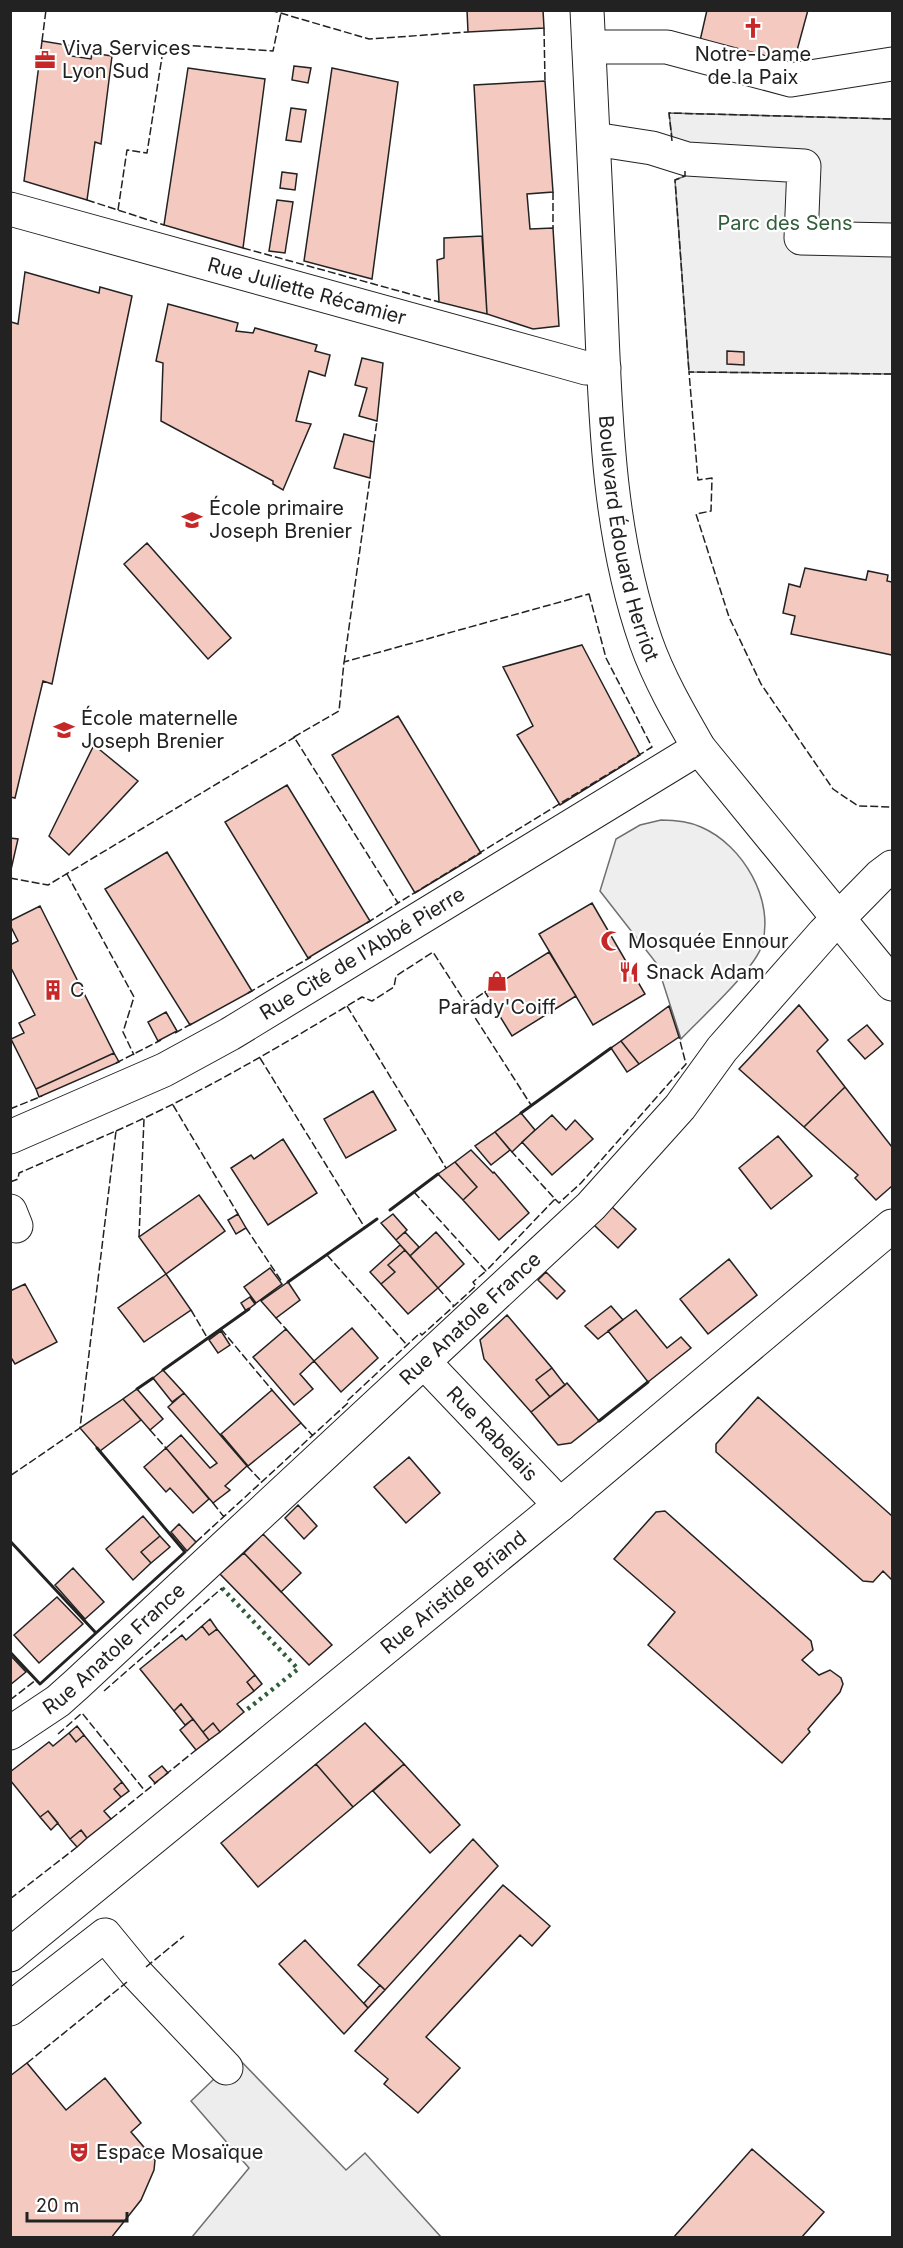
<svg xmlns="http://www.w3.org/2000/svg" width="903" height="2248" font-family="Inter,sans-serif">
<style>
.green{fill:#eee;stroke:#6f6f6f;stroke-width:1.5}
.parking{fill:#ededed;stroke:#6f6f6f;stroke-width:1.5}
.building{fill:#f3c9c0;stroke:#222;stroke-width:1.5}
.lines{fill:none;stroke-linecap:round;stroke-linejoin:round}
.minor-casing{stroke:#222;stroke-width:35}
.major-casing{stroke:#222;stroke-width:35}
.minor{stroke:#fff;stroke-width:33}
.major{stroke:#fff;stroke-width:33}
.hedge{stroke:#2f5e38;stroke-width:4.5;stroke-dasharray:3 4.5;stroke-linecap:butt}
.fence{stroke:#222;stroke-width:1.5;stroke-dasharray:8 3;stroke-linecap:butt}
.wall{stroke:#222;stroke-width:3}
.labels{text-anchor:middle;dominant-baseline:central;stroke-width:4.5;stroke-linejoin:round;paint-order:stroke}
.poi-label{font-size:20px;fill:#222;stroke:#fff;text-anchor:start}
.park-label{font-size:20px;fill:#2f5e38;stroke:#fff}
.street-label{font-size:20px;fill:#222;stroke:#fff}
</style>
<rect width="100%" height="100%" fill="#fff"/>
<path class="green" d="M669,113L892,119V374L689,372L675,180L685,176L687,159L673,145Z
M661,820C675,820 688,821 701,827C743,845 775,900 762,945C756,968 700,1019 681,1039L657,964L600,891L616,839L640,825Z"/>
<path class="parking" d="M237,2057L346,2170L365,2153L441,2237H192L249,2168L191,2101Z"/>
<path class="building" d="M467,10H543L544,28L468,32Z
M707,10H808L792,69L761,54L731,48L699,45Z
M42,41L73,46L71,56L91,59L92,53L112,56L101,144L95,142L87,200L24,181Z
M294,66L311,68L308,83L292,80Z
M188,68L265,79L243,248L164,225Z
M332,68L398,82L372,279L304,261Z
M545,81L553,192L527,194L530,229L553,228L559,326L533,329L487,314L474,85Z
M291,108L306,110L301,142L286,140Z
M282,172L297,174L295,190L280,188Z
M277,200L293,202L285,253L269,251Z
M482,236L487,314L439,302L437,260L444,258V238Z
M25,272L99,293L100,287L132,296L52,684L43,681L15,798L10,797V326L11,322L18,324Z
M168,304L238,323L236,331L253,333L255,328L317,345L315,351L330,355L325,376L309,371L296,421L311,424L283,490L273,484V481L161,421L163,363L156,361Z
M727,351L744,352V365L727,364Z
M362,358L383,363L377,421L359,416L367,388L355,385Z
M344,434L374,442L370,478L334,468Z
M147,543L231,638L208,659L124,564Z
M805,568L866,580L868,571L888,575L887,581L892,582V655L791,634L795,616L783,613L789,584L800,587Z
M582,645L640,755L560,805L517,735L533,726L503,667Z
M398,716L481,853L415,893L332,755Z
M94,745L138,781L69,855L49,836Z
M287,785L370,921L308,958L225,822Z
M10,838L18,839L10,874Z
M167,852L252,991L190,1025L105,889Z
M592,903L645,994L593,1025L539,934Z
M40,906L114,1053L36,1089L11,1039L24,1033L19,1023L35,1015L10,966V945L18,941L10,925V921Z
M549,952L576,996L512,1036L485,992Z
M799,1005L828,1040L817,1051L845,1087L804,1127L739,1069Z
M669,1006L679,1037L639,1064L621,1041Z
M166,1012L177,1031L158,1041L148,1022Z
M867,1025L883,1044L865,1059L848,1040Z
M621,1041L639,1064L627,1072L611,1048Z
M114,1053L119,1062L39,1097L36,1089Z
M845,1087L892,1147V1186L876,1200L855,1178L858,1175L804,1127Z
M373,1091L396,1130L346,1158L324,1119Z
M521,1113L535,1130L512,1152L495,1132Z
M552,1115L566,1130L575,1120L593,1139L552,1175L522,1142Z
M495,1132L510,1150L491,1165L475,1146Z
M778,1136L812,1176L771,1209L739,1168Z
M283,1139L317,1193L268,1225L231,1168L251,1155L254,1159Z
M471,1150L493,1173L494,1172L529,1213L499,1240L463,1200L477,1187L455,1162Z
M455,1162L477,1187L463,1200L438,1174Z
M199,1195L225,1231L166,1274L139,1237Z
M612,1207L636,1229L618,1248L594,1225Z
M238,1214L246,1228L236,1234L228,1220Z
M393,1214L407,1230L396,1240L381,1223Z
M405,1232L419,1247L410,1256L396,1240Z
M436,1232L464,1264L438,1288L410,1256Z
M400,1245L405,1250L388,1265L395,1272L381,1284L370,1272Z
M405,1250L438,1288L408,1314L381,1284L395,1272L388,1265Z
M729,1259L757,1295L708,1334L680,1299Z
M270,1268L282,1284L256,1303L244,1287Z
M546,1272L565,1291L557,1299L538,1280Z
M166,1274L191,1310L144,1342L118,1308Z
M288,1282L300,1300L276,1318L261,1301Z
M25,1284L57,1342L15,1364L10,1356V1291Z
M250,1297L255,1304L246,1311L241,1303Z
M611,1306L623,1320L598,1339L585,1326Z
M636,1310L667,1348L681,1337L691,1348L648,1382L608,1331Z
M507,1315L552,1368L536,1380L550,1397L531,1412L484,1359L480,1340Z
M352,1328L378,1358L341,1392L314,1361Z
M286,1329L314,1361L300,1374L313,1389L294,1405L253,1357Z
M221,1331L230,1345L218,1353L209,1340Z
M552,1368L565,1385L550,1397L536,1380Z
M163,1370L184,1393L172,1402L153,1378Z
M567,1383L599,1421L571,1443L558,1445L531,1412Z
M137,1389L163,1419L150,1430L123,1399Z
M272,1390L301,1423L248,1466L221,1434Z
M184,1393L247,1466L225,1486L230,1490L213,1503L166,1448L181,1435L210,1468L217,1463L168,1407Z
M758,1397L892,1516V1580L883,1571L873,1582L863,1581L716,1452V1444Z
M123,1399L141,1420L100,1451L80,1428Z
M166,1448L209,1499L193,1513L170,1488L166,1492L144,1467Z
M409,1457L440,1493L406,1523L374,1487Z
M298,1505L317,1526L304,1539L285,1518Z
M665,1511L811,1641L813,1650L802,1660L819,1675L830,1670L841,1678L843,1684L840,1692L808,1729L810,1732L782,1763L648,1645L675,1612L614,1559L656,1512Z
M143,1516L160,1536L141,1552L151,1563L133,1580L106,1549Z
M179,1524L196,1542L187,1551L171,1532Z
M263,1534L301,1573L281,1592L244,1553Z
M160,1536L170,1547L151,1563L141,1552Z
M244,1553L332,1645L309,1665L220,1574Z
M73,1568L104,1602L85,1619L55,1585Z
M57,1597L83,1624L39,1663L14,1635Z
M210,1619L217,1629L209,1635L202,1626Z
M202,1626L209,1635L217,1629L255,1675L247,1682L254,1691L237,1704L244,1712L220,1732L213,1723L203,1732L181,1704L174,1711L140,1669L182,1635L186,1640Z
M10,1655L26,1672L10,1685Z
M255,1675L262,1684L254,1691L247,1682Z
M181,1704L193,1719L185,1725L174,1711Z
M193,1719L209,1740L196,1750L180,1730Z
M213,1723L220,1732L209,1740L203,1732Z
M365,1723L404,1764L353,1807L316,1764Z
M77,1726L84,1735L76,1742L69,1733Z
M69,1733L76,1742L84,1735L122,1782L114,1789L121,1797L104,1811L111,1819L87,1838L81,1830L70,1839L48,1811L40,1817L10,1780V1772L49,1742L53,1746Z
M316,1764L353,1807L258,1887L221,1843Z
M404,1764L460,1825L430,1853L373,1791Z
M162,1766L168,1773L155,1783L149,1776Z
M122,1782L129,1791L121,1797L114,1789Z
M48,1811L58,1823L51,1830L40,1817Z
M81,1830L87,1838L77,1847L70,1839Z
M473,1839L498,1866L385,1990L358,1965Z
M503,1885L550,1926L532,1946L520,1935L426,2037L460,2068L418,2113L384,2084L388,2079L355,2051Z
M305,1940L368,2008L344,2034L279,1964Z
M380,1985L385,1990L368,2008L364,2003Z
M27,2063L66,2110L105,2078L141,2123L131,2132L155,2160L154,2170L141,2200L111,2238H10V2076Z
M752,2149L824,2212L801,2238H673Z"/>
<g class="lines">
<g class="minor-casing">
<g id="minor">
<path d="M589,47H667L791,80L892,64"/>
<path d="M594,139L652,148L687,159L804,166L801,238L892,240"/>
<path id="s1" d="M10,209L561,361L586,368H604"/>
<path id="s2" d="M10,1137L164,1070L230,1034L699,748"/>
<path d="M10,1211L16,1226"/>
<path id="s3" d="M424,1362L560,1505"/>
<path id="s4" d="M10,1733L58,1701L77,1684L591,1206L680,1107L722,1049L824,933L880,876L892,867"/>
<path d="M10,2009L105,1935L137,1974L226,2068"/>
</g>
</g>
<g class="major-casing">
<g id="major">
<path id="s5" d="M587,10C592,101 596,192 600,283C605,403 606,528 646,642C659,679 680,715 699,748L892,984"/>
<path id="s6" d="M10,1955L560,1505L892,1226"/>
</g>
</g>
<use href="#minor" class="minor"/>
<use href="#major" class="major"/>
<path class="hedge" d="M222,1588L298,1669L244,1712"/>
<path class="fence" d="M270,10L369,39L468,32
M544,28L545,81
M42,41L46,10
M672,141L669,113L892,119
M685,171V176L675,180L689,372
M553,192V228
M87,200L164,225
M118,210L127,150L147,153L164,44L273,51L281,13
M243,248L439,302
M892,374L689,372L698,480L712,478L711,511L696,514L729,617L761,684L833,789L858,806L892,807
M374,442L377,421
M589,594L606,658L652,747L398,903L294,737L339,711L344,662Z
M344,663L370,478
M67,874L134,997L123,1032L134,1055
M10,878L48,885L295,737
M367,923L398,903
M248,993L311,957
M467,1004L485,992
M347,1006L446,1168
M175,1033L193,1023
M260,1058L365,1228
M116,1063L161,1040
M173,1105L238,1214
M10,1109L42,1096
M116,1131C202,1093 282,1045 362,997L372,1001L394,987L396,976L433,952L531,1105
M10,1182L18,1179L19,1173L116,1131L80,1428L10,1476
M414,1192L486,1271L555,1199L512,1152
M555,1199L559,1203L581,1183L686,1064L679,1037
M246,1228L282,1282
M139,1237L144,1119
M327,1255L407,1345
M438,1288L454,1306
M191,1310L208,1339
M276,1318L286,1329
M221,1329L272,1390
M301,1423L313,1436
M150,1430L166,1448
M247,1466L262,1482
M213,1503L224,1517
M196,1542L349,1402L348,1400L420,1333L422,1335L476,1286L473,1282L486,1271
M104,1691L222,1588
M10,1700L36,1680
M58,1734L82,1713L145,1791
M165,1775L196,1750
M111,1819L158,1781
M10,1899L77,1847
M146,1967L184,1936
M27,2063L127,1982"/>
<path class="wall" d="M521,1113L611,1048
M390,1210L438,1174
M288,1282L377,1219
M163,1370L249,1309
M137,1389L153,1378
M599,1421L648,1382
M10,1541L96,1633
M10,1652L40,1684L185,1552L97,1448"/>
</g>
<defs>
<g id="church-bare" transform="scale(1.62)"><path d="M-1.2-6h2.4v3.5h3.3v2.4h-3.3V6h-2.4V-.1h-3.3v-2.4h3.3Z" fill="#c62828" stroke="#fff" stroke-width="2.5" paint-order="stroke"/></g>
<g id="office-bare" transform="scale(1.62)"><path d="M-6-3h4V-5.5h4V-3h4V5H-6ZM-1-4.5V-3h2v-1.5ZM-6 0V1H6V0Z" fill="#c62828" stroke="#fff" stroke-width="2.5" paint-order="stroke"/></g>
<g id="school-bare" transform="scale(1.62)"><path d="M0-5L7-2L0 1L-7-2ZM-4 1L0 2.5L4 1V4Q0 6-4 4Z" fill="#c62828" stroke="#fff" stroke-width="2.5" paint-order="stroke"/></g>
<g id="mosque-bare" transform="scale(1.62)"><path d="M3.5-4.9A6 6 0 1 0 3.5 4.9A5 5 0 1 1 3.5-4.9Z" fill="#c62828" stroke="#fff" stroke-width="2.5" paint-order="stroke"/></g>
<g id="restaurant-bare" transform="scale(1.62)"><path d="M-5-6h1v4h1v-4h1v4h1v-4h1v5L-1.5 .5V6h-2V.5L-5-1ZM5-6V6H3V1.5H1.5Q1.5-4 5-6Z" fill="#c62828" stroke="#fff" stroke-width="2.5" paint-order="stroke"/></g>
<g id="shop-bare" transform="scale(1.62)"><path d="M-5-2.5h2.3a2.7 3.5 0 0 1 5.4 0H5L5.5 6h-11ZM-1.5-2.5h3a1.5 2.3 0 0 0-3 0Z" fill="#c62828" stroke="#fff" stroke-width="2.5" paint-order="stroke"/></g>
<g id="building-bare" transform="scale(1.62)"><path d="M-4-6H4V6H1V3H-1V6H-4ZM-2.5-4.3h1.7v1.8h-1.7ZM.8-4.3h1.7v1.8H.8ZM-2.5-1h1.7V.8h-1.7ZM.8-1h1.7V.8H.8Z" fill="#c62828" stroke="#fff" stroke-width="2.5" paint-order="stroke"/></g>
<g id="theatre-bare" transform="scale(1.62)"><path d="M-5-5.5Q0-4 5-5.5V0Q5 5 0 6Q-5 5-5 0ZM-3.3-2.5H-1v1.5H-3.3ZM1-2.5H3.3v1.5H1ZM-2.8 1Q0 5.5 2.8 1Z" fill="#c62828" stroke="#fff" stroke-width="2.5" paint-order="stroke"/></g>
</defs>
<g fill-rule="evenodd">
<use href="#church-bare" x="753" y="28"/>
<use href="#office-bare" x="45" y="60"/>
<use href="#school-bare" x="192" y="520"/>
<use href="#school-bare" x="64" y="730"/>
<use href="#mosque-bare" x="611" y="941"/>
<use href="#restaurant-bare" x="629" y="972"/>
<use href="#shop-bare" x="497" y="981"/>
<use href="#building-bare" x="53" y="990"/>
<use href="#theatre-bare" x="79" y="2152"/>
</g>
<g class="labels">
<g class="poi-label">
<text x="62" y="48">Viva Services<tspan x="62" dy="23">Lyon Sud</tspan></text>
<text x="753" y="54" text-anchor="middle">Notre-Dame<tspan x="753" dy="23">de la Paix</tspan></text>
<text x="209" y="508">École primaire<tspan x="209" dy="23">Joseph Brenier</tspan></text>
<text x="81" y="718">École maternelle<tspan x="81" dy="23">Joseph Brenier</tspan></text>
<text x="628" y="941">Mosquée Ennour</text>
<text x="646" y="972">Snack Adam</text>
<text x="70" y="990">C</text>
<text x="497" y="1007" text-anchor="middle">Parady'Coiff</text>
<text x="96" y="2152">Espace Mosaïque</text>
</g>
<g class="park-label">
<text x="785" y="223">Parc des Sens</text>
</g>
<g class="street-label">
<text stroke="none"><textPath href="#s1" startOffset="308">Rue Juliette Récamier</textPath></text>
<text stroke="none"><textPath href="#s5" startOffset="531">Boulevard Édouard Herriot</textPath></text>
<text stroke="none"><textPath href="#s2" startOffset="398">Rue Cité de l'Abbé Pierre</textPath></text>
<text stroke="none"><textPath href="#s4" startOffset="620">Rue Anatole France</textPath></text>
<text stroke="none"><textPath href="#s3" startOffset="99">Rue Rabelais</textPath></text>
<text stroke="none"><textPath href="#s6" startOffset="573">Rue Aristide Briand</textPath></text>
<text stroke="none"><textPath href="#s4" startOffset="134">Rue Anatole France</textPath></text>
</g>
</g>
<rect width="903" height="2248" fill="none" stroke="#222222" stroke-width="24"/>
<path d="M27 2212v9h100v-9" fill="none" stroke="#222222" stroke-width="3"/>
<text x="36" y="2212" font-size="18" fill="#222222" stroke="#ffffff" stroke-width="4.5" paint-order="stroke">20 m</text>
</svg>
